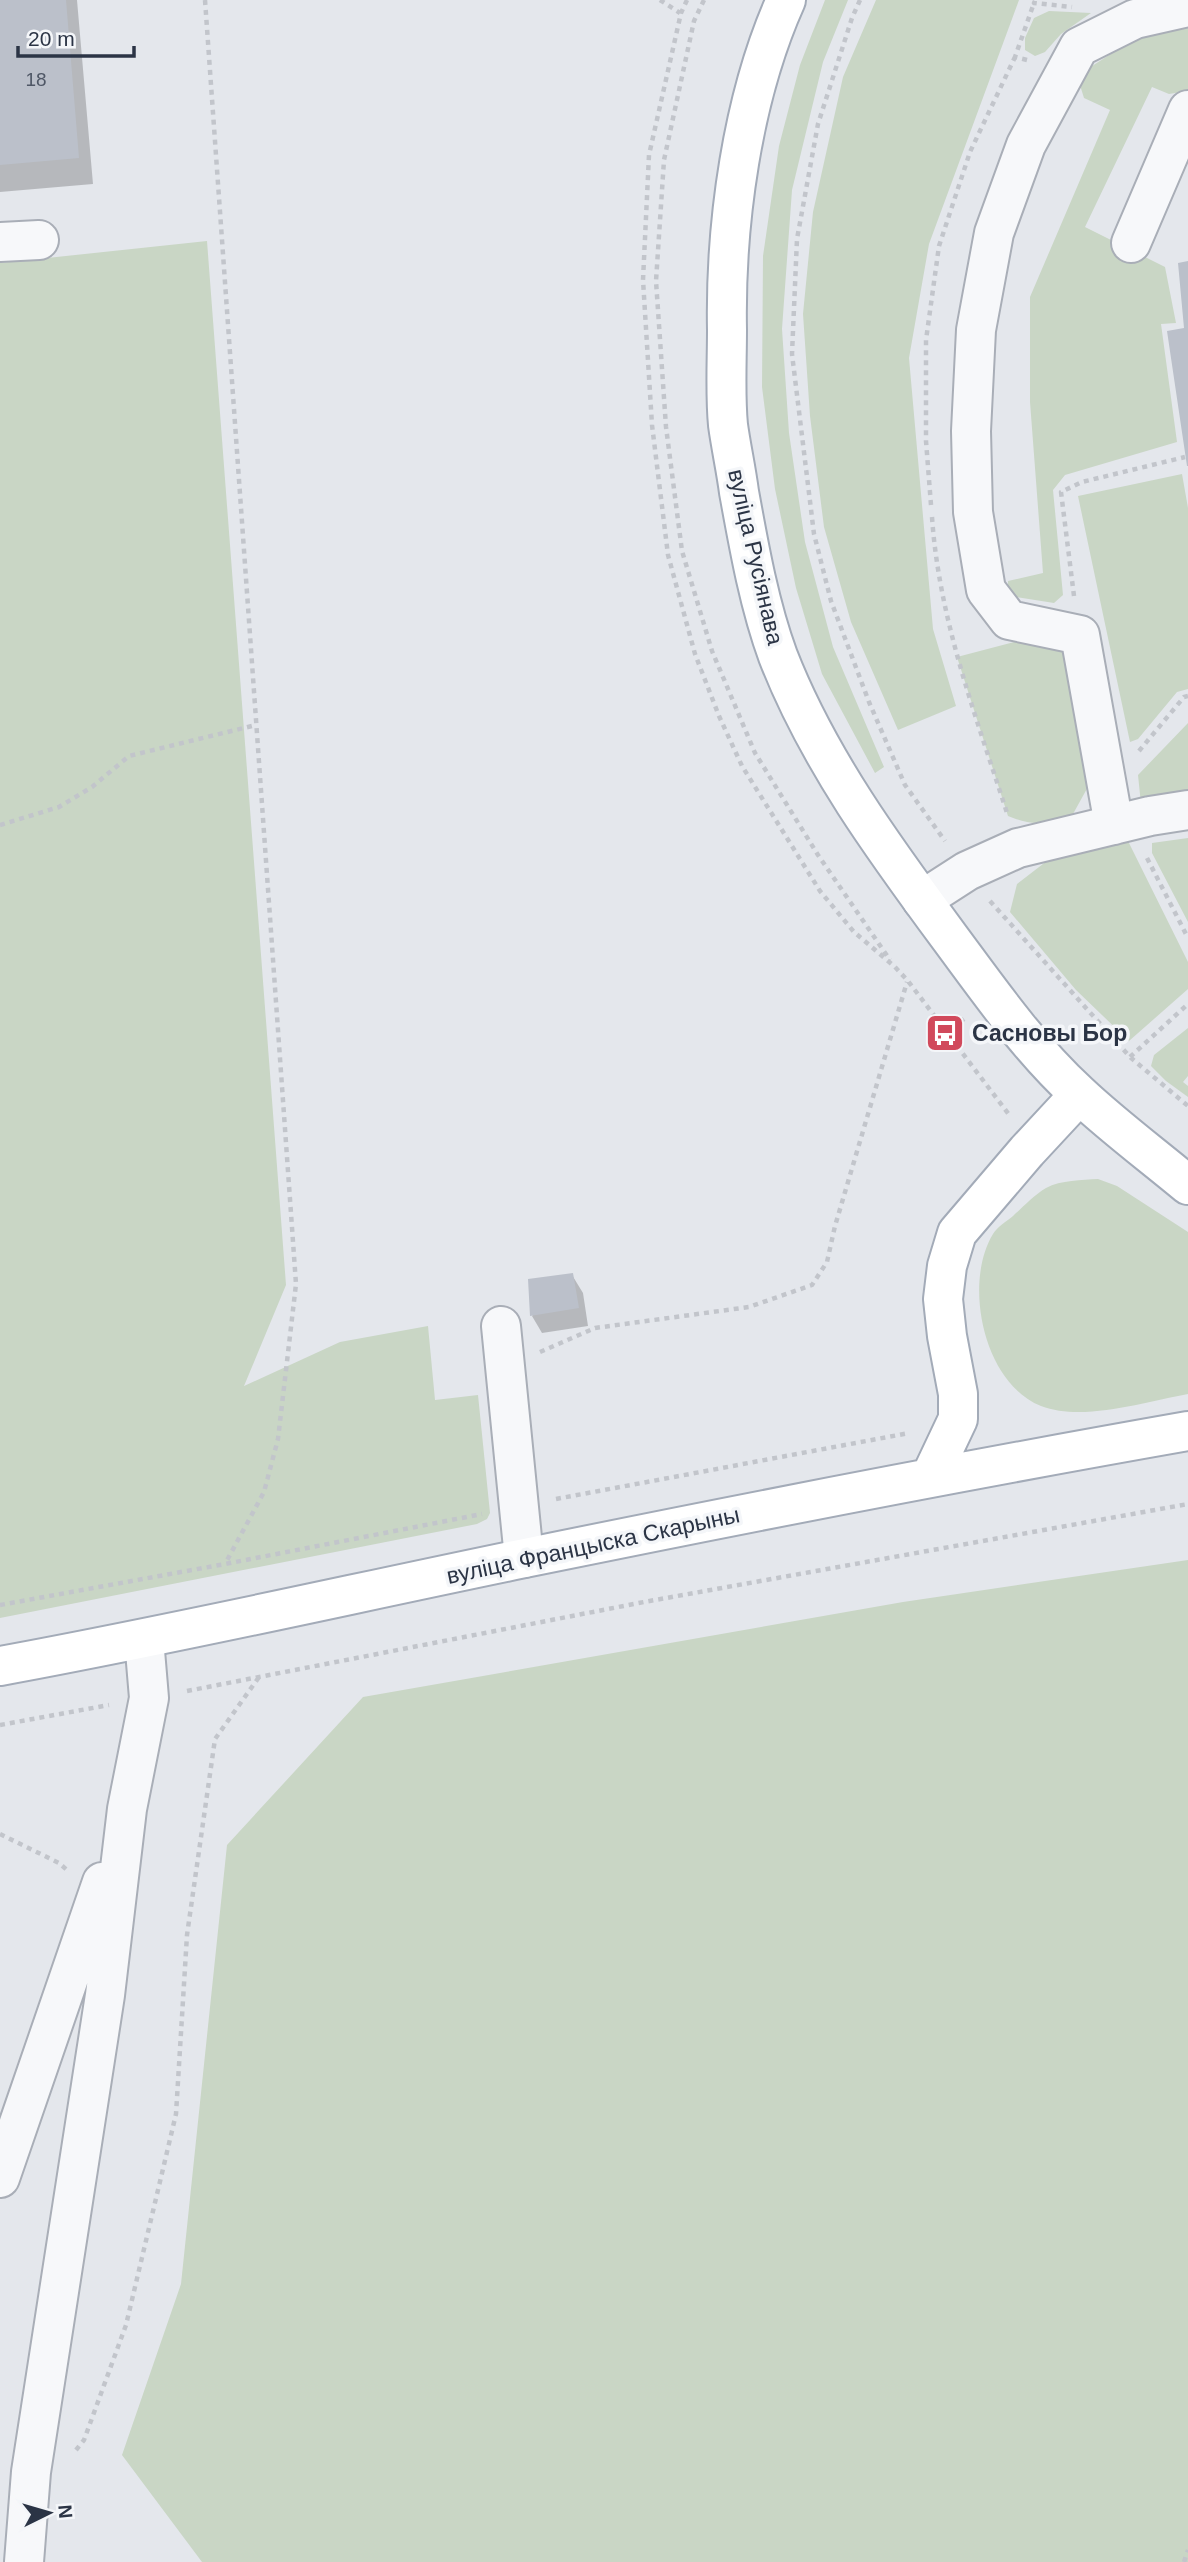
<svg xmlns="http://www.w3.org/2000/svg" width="1188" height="2562" font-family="Arial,sans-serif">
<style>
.green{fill:#c9d6c5}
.shadow{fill:#0003}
.building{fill:#bbc0ca}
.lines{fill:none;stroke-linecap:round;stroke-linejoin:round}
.minor-casing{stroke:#a9aeb7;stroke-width:42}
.major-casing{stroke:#a3abb8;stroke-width:42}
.path{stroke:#c2c5cb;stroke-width:4.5;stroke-dasharray:5 5;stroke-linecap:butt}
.minor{stroke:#f7f8fa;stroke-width:38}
.major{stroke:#fff;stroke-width:38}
.labels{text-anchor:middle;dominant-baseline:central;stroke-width:7;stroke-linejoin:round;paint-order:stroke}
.number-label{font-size:19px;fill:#4f5766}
.street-label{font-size:23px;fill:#2b3445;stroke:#f4f6f9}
.poi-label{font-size:23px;font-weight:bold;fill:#2b3445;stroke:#f4f6f9;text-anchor:start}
</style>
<rect width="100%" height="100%" fill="#e4e7ec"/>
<path class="green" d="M825,0H848L823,62L792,190L782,329L789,433L805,542L833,647L884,767L875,773L822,674L796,588L775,489L762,387L763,256L779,146L800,65Z
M876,0H1019L929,244L909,358L933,629L956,706L898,730L851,622L824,527L810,416L803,314L813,212L843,77Z
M1049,11L1091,13L1061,34L1045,52L1035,56L1025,50V38L1034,18Z
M1188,28V91L1169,94L1152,87L1085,227L1165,267L1176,323L1161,324L1177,442L1065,475L1053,490L1063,595L1054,603L1016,597L1008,590V581L1043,573L1030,402V297L1110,110L1084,98L1079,82L1089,68L1134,39Z
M207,241L286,1285L244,1386L340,1342L428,1326L435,1400L478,1395L490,1513L487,1519L477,1524L0,1618V263Z
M1182,474L1188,508V689L1177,692L1138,739L1130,742L1078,496Z
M1026,639H1045L1065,654L1089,785L1073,814C1046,824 1035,827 1008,816L957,657Z
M1188,723V796L1141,804L1138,775Z
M1188,838V922L1152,853V843Z
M1128,841L1188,962V989L1129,1041L1076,990L1010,912L1017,884L1052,857Z
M1188,1028V1076L1183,1082L1188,1086V1097L1166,1081L1151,1066L1154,1055Z
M1098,1179L1117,1186L1188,1232V1394C1144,1402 1083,1422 1041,1406C983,1383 963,1283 993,1234C997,1227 1007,1221 1013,1216C1023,1207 1034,1195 1046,1188C1061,1180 1082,1180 1098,1179Z
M1188,1560V2562H202L122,2455L181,2284L227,1845L363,1697L903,1602Z"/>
<path class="shadow" d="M0,0H77L93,184L0,192Z
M572,1275L583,1293L588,1326L542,1333L532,1316Z"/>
<path class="building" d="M0,0H66L79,158L0,165Z
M1188,261V466H1187L1167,331L1184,328L1178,263Z
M573,1273L579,1308L530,1316L528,1279Z"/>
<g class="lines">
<g class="minor-casing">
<path id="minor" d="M0,242L39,240
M1131,243L1188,110
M1114,825L1080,635L1009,620L986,590L973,512L971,431L976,330L994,233L1026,145L1079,47L1135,19L1188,7
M922,900L967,871L1018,848L1150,816L1188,810
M501,1326L524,1558
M0,2178L102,1882
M24,2562L31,2472L105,1995L127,1809L149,1698L144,1639"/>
</g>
<g class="major-casing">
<path id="major" d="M786,0C742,98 725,224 727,330C727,361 725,394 728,425C731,447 736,469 739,492C749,547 759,604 778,656C818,759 885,850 950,938C990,992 1029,1048 1079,1094C1113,1126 1152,1155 1188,1185
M931,1476L958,1419V1394L947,1336L943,1299L947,1266L957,1233L1027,1151L1079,1095
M0,1666C176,1634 350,1594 525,1558C745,1513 966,1470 1188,1431"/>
</g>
<path class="path" d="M205,0L296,1284L278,1439L264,1492L225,1564
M660,0L680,13
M687,0L681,13L649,155L643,280L652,425L668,555L695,654L719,716L742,766L820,891L854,932L895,967L908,981L1010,1116
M704,0L694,21L664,160L656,281L666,427L682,551L712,651L755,753L818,855L890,960
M860,0L852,18L818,124L797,239L792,354L814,534L831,601L869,702L905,785L945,841
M1035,1L1034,3L1072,7
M1027,60L1015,57L1034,3
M931,505L926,441V340L939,246L970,152L1015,57
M932,517C939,620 976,716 1007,813
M1074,596L1061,492L1082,482L1185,457
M1139,751L1184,697L1188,696
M0,825L59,807L92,787L129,756L256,725
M1147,858L1188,938
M990,901L1130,1057L1188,1106
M945,1033L964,1019
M1130,1057L1188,1004
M540,1352L595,1328L749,1307L812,1285L827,1262L835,1226L907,982
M556,1499L909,1433
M0,1605L225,1564L482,1514
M187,1691L644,1602L1188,1504
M0,1725L109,1705
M0,1834L59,1863L67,1870
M76,2450L84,2440L126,2325L176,2114L187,1935L215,1739L259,1677
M1184,2562L1188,2550"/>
<use href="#minor" class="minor"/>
<use href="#major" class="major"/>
</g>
<defs>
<g id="bus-square" transform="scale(2.0125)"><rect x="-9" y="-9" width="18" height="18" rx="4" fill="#d1495b" stroke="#f4f6f9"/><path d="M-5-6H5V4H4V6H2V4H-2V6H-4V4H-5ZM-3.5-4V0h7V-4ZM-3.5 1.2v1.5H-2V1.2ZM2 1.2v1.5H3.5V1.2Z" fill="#fff"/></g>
</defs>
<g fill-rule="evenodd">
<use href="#bus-square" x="945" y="1033"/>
</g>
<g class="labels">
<g class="number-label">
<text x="36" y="79">18</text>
</g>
<g class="street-label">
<text transform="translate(756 557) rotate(77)">вуліца Русіянава</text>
<text transform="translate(593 1545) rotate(-12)">вуліца Францыска Скарыны</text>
</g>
<g class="poi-label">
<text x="972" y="1033">Сасновы Бор</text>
</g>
</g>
<g transform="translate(49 2513) rotate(85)" stroke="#f4f6f9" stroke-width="5" paint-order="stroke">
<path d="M0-5L12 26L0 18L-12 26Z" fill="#2b3445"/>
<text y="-10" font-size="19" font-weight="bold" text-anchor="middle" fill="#2b3445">N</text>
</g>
<path d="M18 46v10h116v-10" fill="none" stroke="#2b3445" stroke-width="3.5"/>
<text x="28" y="46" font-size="21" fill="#2b3445" stroke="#f4f6f9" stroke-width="5" paint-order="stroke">20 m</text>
</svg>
